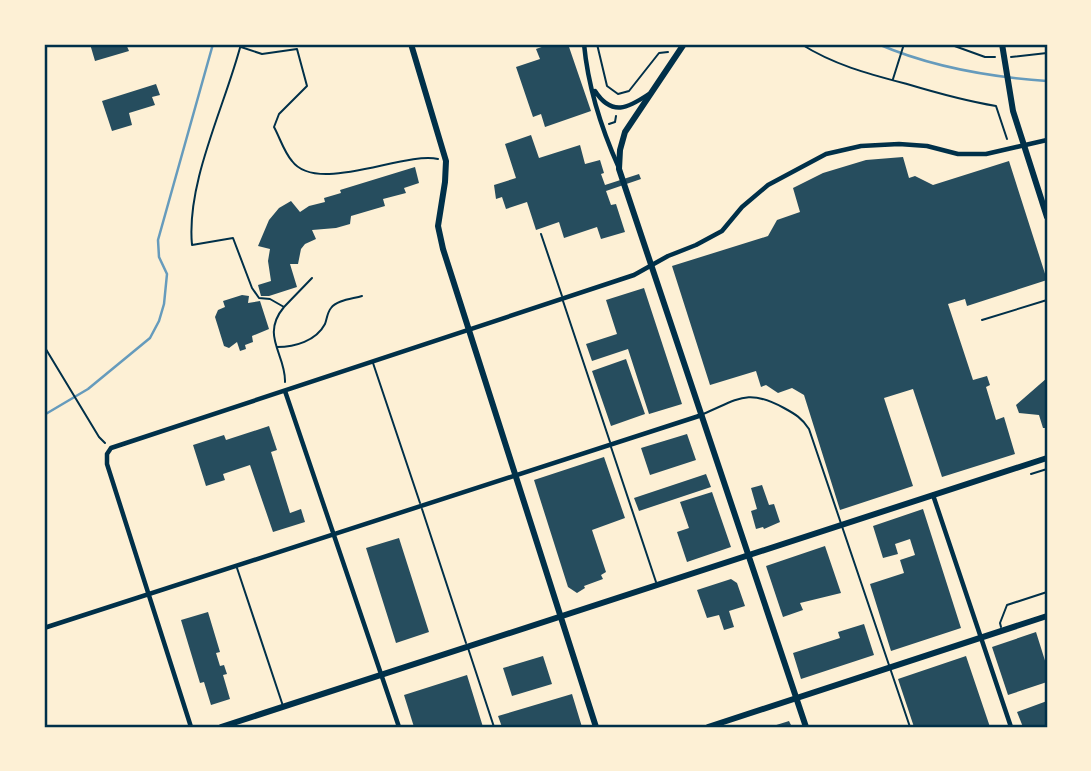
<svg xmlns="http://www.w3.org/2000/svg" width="1091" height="771" font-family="'Source Serif 4',serif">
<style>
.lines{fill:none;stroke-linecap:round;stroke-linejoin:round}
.stream{stroke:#669bbc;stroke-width:2.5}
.building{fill:#264d5e}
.path{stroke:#003049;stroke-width:2}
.service{stroke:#003049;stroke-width:2}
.minor{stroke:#003049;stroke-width:4.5}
.secondary{stroke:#003049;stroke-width:6}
.primary{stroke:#003049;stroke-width:6}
.neatline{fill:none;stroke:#003049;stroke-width:2.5}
</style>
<rect width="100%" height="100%" fill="#fdf0d5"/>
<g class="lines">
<path class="stream" d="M878,44C931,67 989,77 1047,81
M44,415L88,389L150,338L159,321L164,304L167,274L159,257L158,240L213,44"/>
</g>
<path class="building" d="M90,44H126L129,51L95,61Z
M550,44H568L591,111L545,127L541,114L533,117L516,67L540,59L536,49Z
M156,84L160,95L152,97L155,105L129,113L132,125L112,131L102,101Z
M531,135L539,158L580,145L585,164L600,160L604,173L601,174L605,185L639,174L641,179L606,191L611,205L616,204L625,232L601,239L597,227L564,238L559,222L536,230L527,202L506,209L502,197L496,199L494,185L516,178L505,144Z
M903,157L909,178L915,176L933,185L1009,161L1047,280L967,306L965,299L948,304L973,380L987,376L990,385L986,387L996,420L1004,417L1015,454L942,477L913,389L884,398L913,486L840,510L804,395L792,388L778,393L766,385L761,387L756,371L710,385L672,266L768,236L777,220L800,212L793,188L823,173L866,160Z
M415,167L419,183L404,188L406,193L383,199L385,206L351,216L350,224L336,228L312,230L316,239L305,244L301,249L298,264H290L297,287L269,296H261L258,285L271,281L268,261L270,249L258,246L269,220L279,208L291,201L300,212L309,206L325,202L324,198L341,193L340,190Z
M644,288L682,404L649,414L628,349L592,361L586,344L617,334L606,300Z
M242,295L249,296L248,303L260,301L269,329L252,336L253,342L245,345L246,349L240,351L237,342L229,348L224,346L215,317L218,310L225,307L223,301Z
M626,359L645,414L611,426L592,371Z
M1047,378V428H1043L1039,415L1019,413L1016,405Z
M269,426L277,450L271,452L290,513L301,509L305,522L273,532L250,465L223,474L225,480L206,486L193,445L224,435L226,440Z
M687,434L696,460L650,475L641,448Z
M604,457L625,518L592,530L606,572L601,575L603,579L584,586L585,588L577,593L568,587L534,480Z
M706,474L711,487L639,511L634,498Z
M762,485L769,505L774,504L780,522L764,529L763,527L756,529L751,511L757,509L751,488Z
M712,492L731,547L687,562L677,532L689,528L680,502Z
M923,509L961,628L891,651L870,584L904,573L900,560L915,555L910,539L895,544L898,554L883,558L873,526Z
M399,538L429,632L396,643L366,548Z
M825,546L841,593L800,603L803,610L783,617L766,566Z
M731,579L737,583L745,606L729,611L734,627L724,630L719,615L707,618L697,590Z
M208,612L220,652L216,653L220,666L224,665L227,674L223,675L230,699L211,705L204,682L200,683L181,620Z
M864,624L874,655L801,679L793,653L840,638L838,632Z
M1036,632L1047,667V682L1008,695L992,647Z
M543,656L552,684L512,696L503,668Z
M966,656L990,727H914L898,679Z
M467,675L483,727H414L404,695Z
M572,694L582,727H502L498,716Z
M1047,701V727H1023L1017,712Z
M789,721L792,727H770Z"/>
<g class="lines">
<path class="path" d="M241,44C225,106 186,182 192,245L233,238L252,288L259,298L270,299L284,307C260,336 286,354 285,382
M597,44L607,86L618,94L629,91L659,53L668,52
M801,44C834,65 869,74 907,84C937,93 966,101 996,106L1007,139
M949,44L985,57H995
M702,45L704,44
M241,47L262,54L297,49L307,86L279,114L274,127C280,138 284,152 292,161C317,195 404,151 438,159
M1011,57L1047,53
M893,79L904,44
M609,124L615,122L616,116
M284,307L312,278
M44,346L99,437L105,443
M277,347C295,347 316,341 325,324C327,319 327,313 331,308C337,300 352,299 362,296
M1031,474L1047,469"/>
<path class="service" d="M541,234L562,296
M563,301L610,442
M982,320L1047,300
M373,363L420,503
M703,414C739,399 747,388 784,408C795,414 802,418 809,429L910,727
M611,447L656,582
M422,509L466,643
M237,568L283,706
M1001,627L1000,623L1007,605L1047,592
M468,648L494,727"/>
<path class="minor" d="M584,44C588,87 601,128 619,168
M595,91C612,117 628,108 649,94
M285,391L399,727
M933,495L1011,727
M44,628L702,415
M191,727L107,464V454L111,448L634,275L668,256L696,245L722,231L742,207L768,185L826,154L861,146L899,144L927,146L958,154H986L1047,140"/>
<path class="secondary" d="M411,44L446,161L445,182L438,226L443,249L596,727
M221,727L1047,458
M708,727L1047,616"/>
<path class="primary" d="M684,44L625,132L620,150L619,169L806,727
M1002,44L1013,111L1047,217"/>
</g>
<rect width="1091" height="771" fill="none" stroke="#fdf0d5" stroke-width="91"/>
<rect x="46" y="46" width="1000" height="680" class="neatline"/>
</svg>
